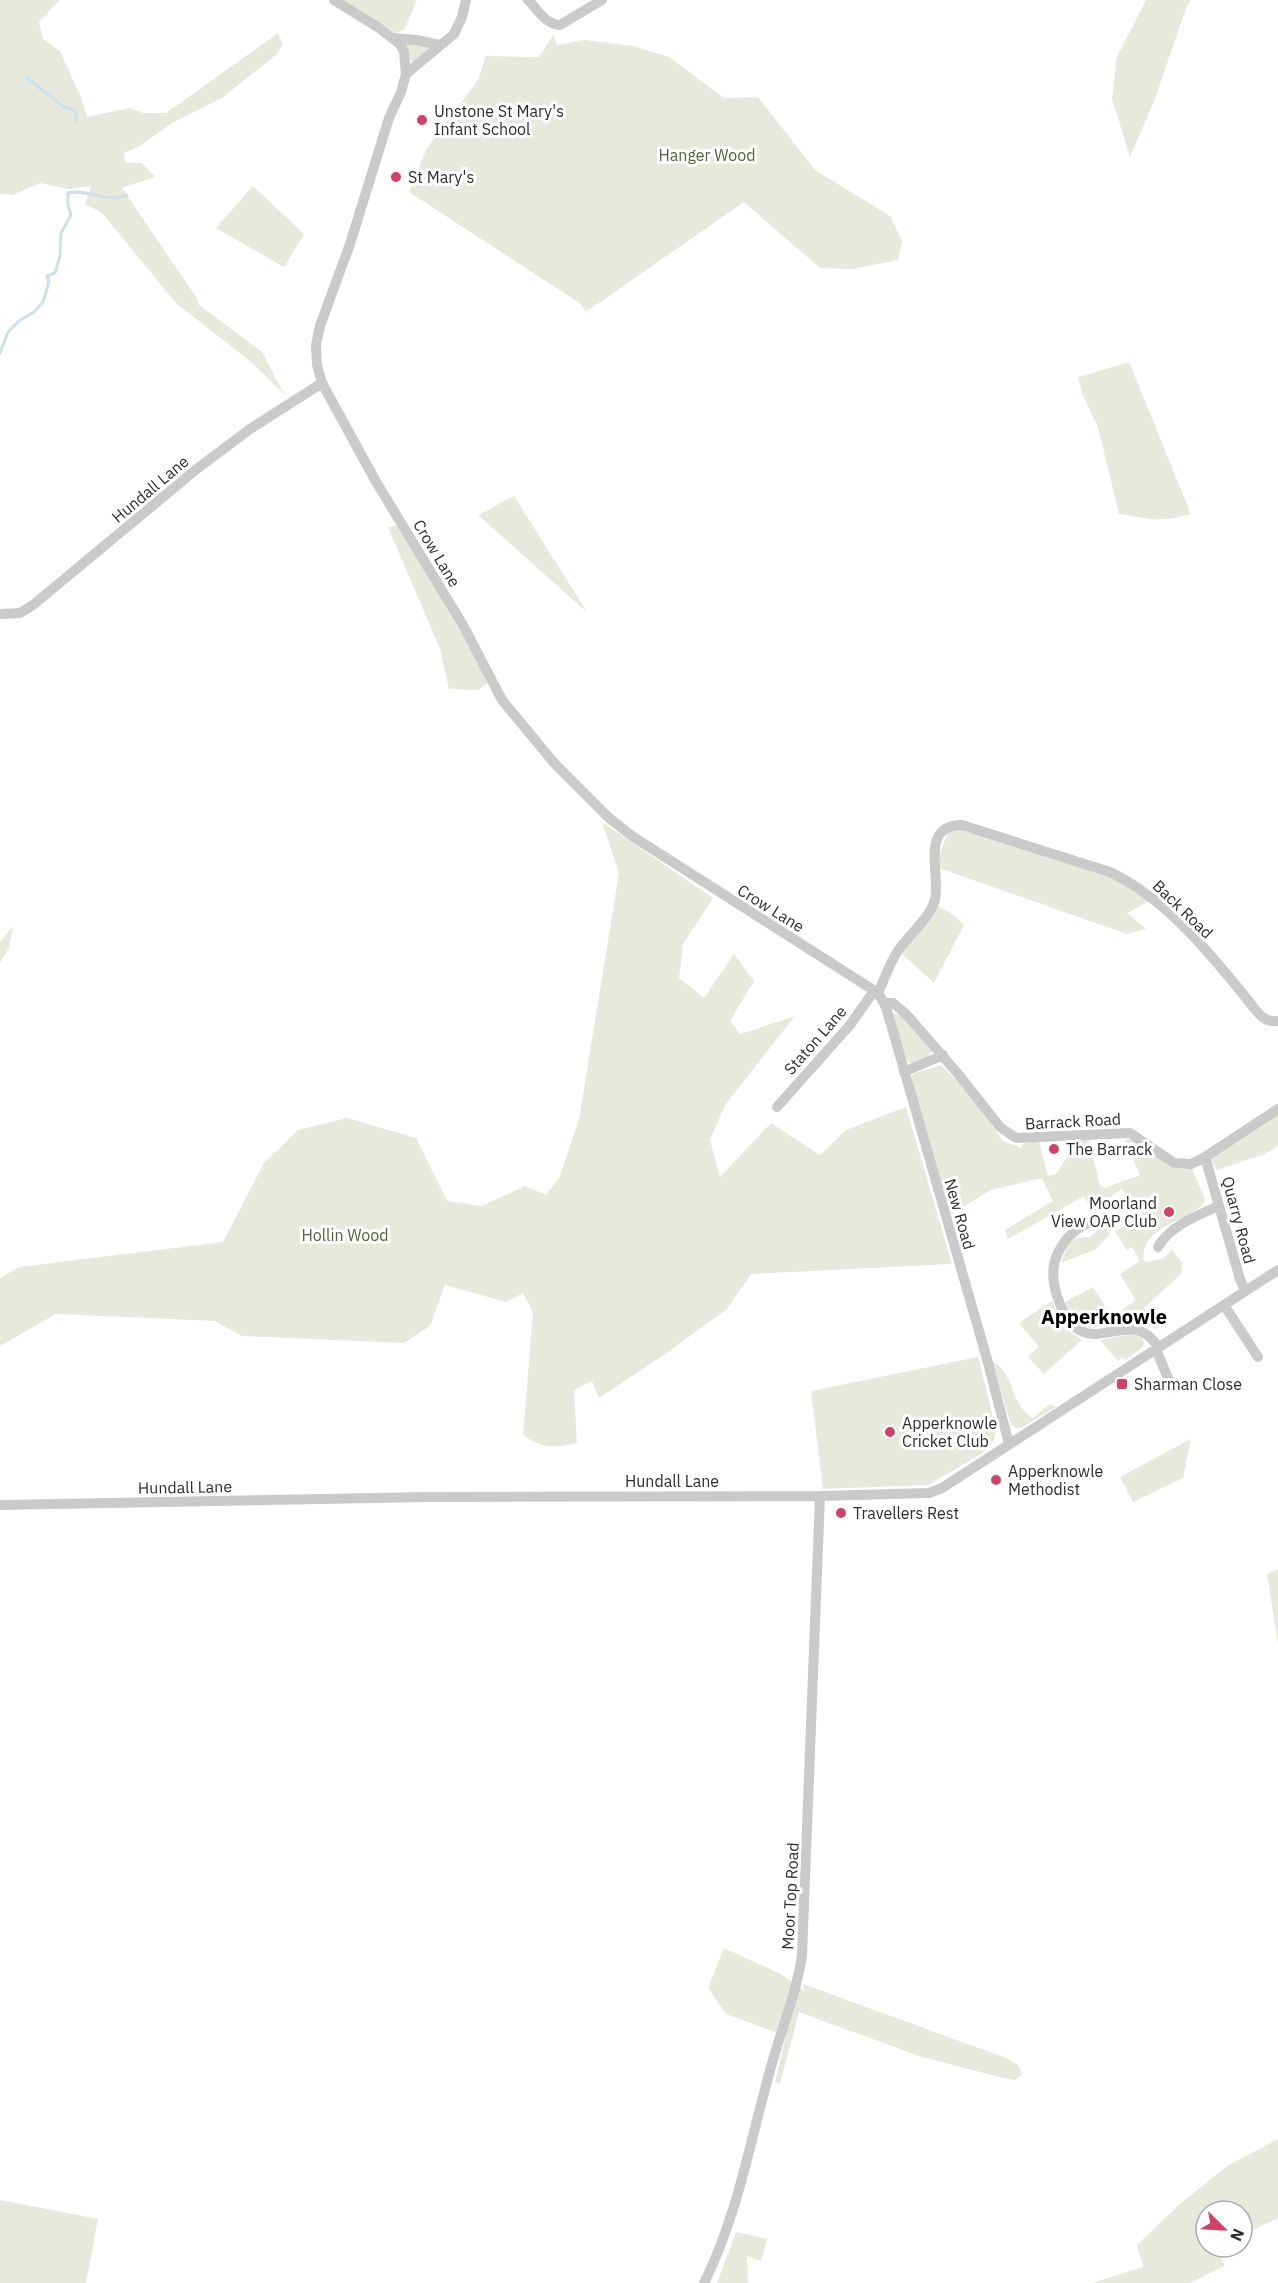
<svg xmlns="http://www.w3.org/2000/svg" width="1278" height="2283" font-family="'IBM Plex Sans',sans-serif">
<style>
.green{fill:#e6e9dc}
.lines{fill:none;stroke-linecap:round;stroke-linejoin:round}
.stream{stroke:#cae2e8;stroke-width:3}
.minor{stroke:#cacaca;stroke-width:10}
.poi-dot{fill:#d34167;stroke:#fff;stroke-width:2}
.labels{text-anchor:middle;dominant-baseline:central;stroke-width:6;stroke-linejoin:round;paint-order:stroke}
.poi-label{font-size:16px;fill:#2d2d2d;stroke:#fff;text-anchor:start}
.park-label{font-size:16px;fill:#586440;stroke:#fff}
.street-label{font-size:16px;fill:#2d2d2d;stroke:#fff}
.quarter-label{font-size:20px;font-weight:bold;fill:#000;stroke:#fff}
</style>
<rect width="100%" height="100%" fill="#fff"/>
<path class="green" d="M0,0H60L39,22L43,39L60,51L82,100L87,117L129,108L143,113H166L278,33L283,44L277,54L222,98L172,123L140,146L124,153L125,163H142L155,177L122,188L196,297L199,305L262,352L284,394L251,362L176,303L102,213L85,204L91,186L69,189L40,183L13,195L0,194Z
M342,0H417L404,30L396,33Z
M1146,0H1191L1186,8L1155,99L1130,157L1112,99L1117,57Z
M553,35L557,45L585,40L633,46L669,57L724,98L758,97L815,170L890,216L902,241L898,260L852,269L820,268L744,202L586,312L581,304L409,192L427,148L478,80L486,56L539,57Z
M407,41L429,46L428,49L414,62L411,61L406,44Z
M253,186L304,234L284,267L216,228Z
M1129,362L1191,514C1157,523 1152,519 1119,514L1098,427L1082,393L1078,377Z
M514,496L587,612L478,515Z
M397,525L437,586L488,683L478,690L449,689L440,649L388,527Z
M602,822L713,898L683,944L679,978L704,998L734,954L754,981L730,1021L740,1034L795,1016L725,1105L710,1140L720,1177L771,1123L820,1155L846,1130L906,1107L952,1264L751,1274L727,1309L668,1352L599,1398L592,1381L574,1390L577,1443C555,1448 542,1449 523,1435L533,1312L523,1293L506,1302L445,1285L430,1326L404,1343L242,1336L215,1321L56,1314L0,1346V1278L19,1267L223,1242L264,1163L298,1130L347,1118L416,1138L447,1201L482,1206L525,1186L546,1195L559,1178L579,1120L619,873Z
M950,830H969L1118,879L1150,901L1127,913L1146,929L1127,934L939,868C939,853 943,843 950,830Z
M937,905L955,916L964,925L934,983L901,953Z
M13,926L9,947L0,963V942Z
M894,1013L902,1016L932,1052C927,1057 918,1064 911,1064L906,1058L892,1016Z
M941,1065L971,1095L1002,1140L1021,1148L1024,1143L1039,1141L1048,1176L1056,1174L1067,1157L1073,1154L1069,1140H1089L1100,1186L1104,1188L1140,1175L1125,1140C1143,1136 1157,1162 1173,1168C1179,1169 1186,1169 1192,1169L1205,1199L1204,1203C1185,1224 1144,1224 1143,1259L1147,1262L1164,1258L1172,1249L1182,1263L1181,1274L1144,1308L1160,1325L1156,1329C1145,1325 1135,1321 1123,1323C1092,1327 1081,1338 1065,1302L1093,1287L1112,1317L1136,1300L1120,1274L1140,1261L1132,1247L1127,1250L1115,1231L1143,1216L1135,1204L1131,1205L1122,1189L1107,1199L1096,1212L1092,1213L1084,1196L1008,1239L1005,1230L1053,1201L1042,1178L991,1190L951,1214L912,1084V1076L915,1073Z
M1278,1112V1146L1265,1154L1217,1170L1210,1161L1211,1157Z
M1103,1221L1110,1234L1096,1249L1061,1263L1068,1245L1075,1238L1090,1237L1096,1232Z
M1052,1301L1062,1326L1082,1340L1044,1374L1028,1357L1039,1347L1019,1323Z
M1132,1334L1142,1338L1144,1343L1143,1347L1126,1360L1122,1357L1118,1361L1100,1340Z
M978,1357L996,1429L994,1440L983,1453L928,1485L823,1489L811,1391Z
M992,1361C1014,1371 1011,1407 1033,1418L1050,1404L1056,1407L1021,1428H1016L1011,1425Z
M1191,1439L1183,1478L1133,1502L1120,1477Z
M1278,1569V1644L1267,1574Z
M724,1948L781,1974L804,1991L803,1984L1006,2058L1018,2065L1022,2074L1015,2080L1003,2078L919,2056L799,2012L780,2084L775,2082L786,2036L726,2014L708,1988Z
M1278,2139V2218L1242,2235V2211H1206V2247H1216L1225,2266L1189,2283H1092L1143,2267L1137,2245L1181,2203L1227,2166Z
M0,2200L98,2219L86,2283H0Z
M736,2232L767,2239L761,2261L747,2256L748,2283H717Z"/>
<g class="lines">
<path class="stream" d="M27,78L64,107L75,110L77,121
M0,353L8,332L19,321L34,312L43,302L49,282L47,276L55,273L60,256L61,233L71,215L68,205V193C85,188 110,204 127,195"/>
<path class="minor" d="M334,0L379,28L400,44L404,52L406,74L401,92L389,118L350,244L320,326L316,345L317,365L322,383L375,480L463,625L502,700L555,764L609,818L632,836L878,993L886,1007L987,1359L1009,1444
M528,0C538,10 545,24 560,25L602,0
M394,38L417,40L440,45
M406,74L454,34L462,17L466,0
M0,614L20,613L33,605L198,468L250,429L322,383
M878,993C884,980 889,965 897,952C908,935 930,919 935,899C941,875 919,825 962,825L1110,872C1165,898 1209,952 1247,999C1256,1010 1262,1023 1278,1021
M884,1003H893L906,1014L959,1075L1000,1127L1016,1138L1130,1133L1174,1163L1191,1164L1205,1157L1278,1109
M904,1072L943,1055
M777,1107L850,1025L874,991
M1205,1157L1240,1279L1245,1291
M1093,1221C1076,1228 1065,1237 1057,1255C1051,1268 1053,1283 1057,1296C1084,1375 1127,1298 1158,1347
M1158,1247C1170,1226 1198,1215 1219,1206
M1224,1305L1258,1357
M1156,1349L1172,1388
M0,1505L429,1497L820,1496L929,1493L942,1488L1278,1270
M704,2283C739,2213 751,2135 773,2060C783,2025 797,1991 802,1955L820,1496"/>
</g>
<g class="poi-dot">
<circle cx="422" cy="120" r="6"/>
<circle cx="396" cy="177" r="6"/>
<circle cx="1054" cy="1149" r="6"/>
<circle cx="1169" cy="1212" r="6"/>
<rect x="1116" y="1378" width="12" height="12" rx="3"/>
<circle cx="890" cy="1432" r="6"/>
<circle cx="996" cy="1480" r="6"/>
<circle cx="841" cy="1513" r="6"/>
</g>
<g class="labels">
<g class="poi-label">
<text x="434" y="111">Unstone St Mary's<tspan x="434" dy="18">Infant School</tspan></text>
<text x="408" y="177">St Mary's</text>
<text x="1066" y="1149">The Barrack</text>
<text x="1157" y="1203" text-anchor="end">Moorland<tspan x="1157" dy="18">View OAP Club</tspan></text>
<text x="1134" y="1384">Sharman Close</text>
<text x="902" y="1423">Apperknowle<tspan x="902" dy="18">Cricket Club</tspan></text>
<text x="1008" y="1471">Apperknowle<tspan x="1008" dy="18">Methodist</tspan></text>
<text x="853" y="1513">Travellers Rest</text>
</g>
<g class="park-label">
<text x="707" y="155">Hanger Wood</text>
<text x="345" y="1235">Hollin Wood</text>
</g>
<g class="street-label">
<text transform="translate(150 489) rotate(-40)">Hundall Lane</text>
<text transform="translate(437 553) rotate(59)">Crow Lane</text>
<text transform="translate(771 908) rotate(32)">Crow Lane</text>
<text transform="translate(1183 909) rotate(44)">Back Road</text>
<text transform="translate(815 1040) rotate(-49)">Staton Lane</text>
<text transform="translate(1073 1121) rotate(-3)">Barrack Road</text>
<text transform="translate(960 1214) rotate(74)">New Road</text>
<text transform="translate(1239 1220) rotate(75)">Quarry Road</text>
<text x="672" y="1481">Hundall Lane</text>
<text transform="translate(185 1487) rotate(-1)">Hundall Lane</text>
<text transform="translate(790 1896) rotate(-87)">Moor Top Road</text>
</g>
<g class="quarter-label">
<text x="1104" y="1316">Apperknowle</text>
</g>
</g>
<g transform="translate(1224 2229) rotate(114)"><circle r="28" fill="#ffffff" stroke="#ababab" stroke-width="1.5"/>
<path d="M0-4.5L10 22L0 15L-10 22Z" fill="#d34167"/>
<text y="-9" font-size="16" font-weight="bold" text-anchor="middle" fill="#2d2d2d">N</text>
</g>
</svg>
